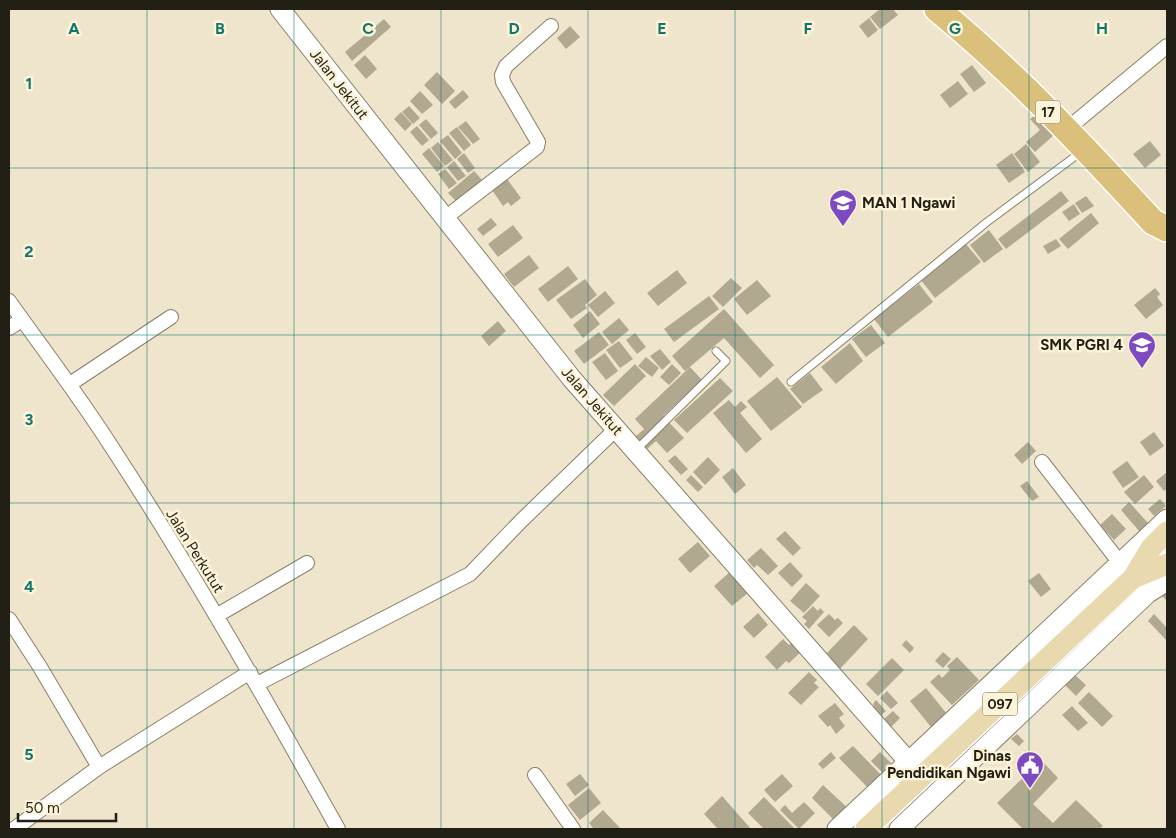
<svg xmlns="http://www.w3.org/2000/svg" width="1176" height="838" font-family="Figtree,sans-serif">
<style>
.building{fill:#b1a890}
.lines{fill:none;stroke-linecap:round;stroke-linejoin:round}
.lane-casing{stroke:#877f68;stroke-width:9}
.street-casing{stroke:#877f68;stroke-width:16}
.secondary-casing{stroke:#877f68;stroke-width:21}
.primary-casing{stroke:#fff;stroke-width:24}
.highway-casing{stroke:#fff;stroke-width:28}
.lane{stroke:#fff;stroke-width:7}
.street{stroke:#fff;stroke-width:14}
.secondary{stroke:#fff;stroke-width:19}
.primary{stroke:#e9d9af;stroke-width:21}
.highway{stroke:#dac07a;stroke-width:25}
.grid{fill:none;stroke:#0f766e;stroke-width:1;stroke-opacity:0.55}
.labels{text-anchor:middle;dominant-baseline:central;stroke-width:5;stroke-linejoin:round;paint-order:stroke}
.shield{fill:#fcf3d9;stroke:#635f50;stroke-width:1}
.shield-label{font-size:14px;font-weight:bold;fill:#221f15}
.street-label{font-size:15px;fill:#221f15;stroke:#fcf3d9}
.poi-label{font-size:15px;font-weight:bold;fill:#221f15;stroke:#fcf3d9;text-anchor:end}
.grid-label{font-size:16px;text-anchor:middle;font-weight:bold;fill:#0f766e;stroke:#fcf3d9;stroke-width:5;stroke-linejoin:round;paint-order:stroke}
</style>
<rect width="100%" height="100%" fill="#efe5cc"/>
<path class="building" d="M880,9H893L898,15L880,29L870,17Z
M869,18L878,30L868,38L859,26Z
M384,19L391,27L352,61L345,52Z
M570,26L580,37L566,49L557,38Z
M365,55L377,69L366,79L354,65Z
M972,65L986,83L974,92L960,74Z
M437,72L455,91L442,104L424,85Z
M958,81L968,94L950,108L940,95Z
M463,90L469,97L455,109L449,102Z
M420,91L433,105L422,114L410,101Z
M409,106L420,118L413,124L402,112Z
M401,112L412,124L405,131L394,119Z
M1037,114L1055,134L1035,152L1026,142L1040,130L1030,119Z
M426,119L438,133L431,139L419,125Z
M466,121L480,139L473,144L458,127Z
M417,126L429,140L422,146L410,132Z
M457,127L471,145L464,151L449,133Z
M448,135L462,153L455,159L440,141Z
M1150,141L1161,155L1145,168L1133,154Z
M438,142L453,160L445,166L431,148Z
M1026,144L1040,162L1028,172L1014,154Z
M429,148L444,166L437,172L422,154Z
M464,153L475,168L468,173L457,159Z
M1012,153L1025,172L1009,183L996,165Z
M454,161L466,176L458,181L447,167Z
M445,169L457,183L449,189L438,174Z
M474,171L482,180L457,202L448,193Z
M505,176L521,198L511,206L508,202L503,206L490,187Z
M1061,191L1069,201L1006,249L998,239Z
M1086,196L1094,206L1082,213L1075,203Z
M1074,204L1080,214L1069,221L1062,212Z
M1091,213L1099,223L1068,249L1059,239Z
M491,218L497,225L483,236L477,229Z
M513,225L523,238L498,257L488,244Z
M989,230L1003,249L984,263L970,245Z
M1056,239L1061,246L1048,254L1043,246Z
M966,244L981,262L935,298L921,280Z
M529,255L539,268L514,287L504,274Z
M568,266L578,279L548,302L538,289Z
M677,270L687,283L658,306L647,293Z
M731,278L742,288L723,307L712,296Z
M585,279L597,295L585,305L587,308L571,319L556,300Z
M757,280L771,296L747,315L734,299Z
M919,284L933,302L888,337L874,319Z
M1155,288L1160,294L1157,297L1163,305L1146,319L1134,305Z
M605,291L615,303L598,317L588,305Z
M709,296L719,309L674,342L664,329Z
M724,309L774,365L760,378L724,338L685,371L672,356Z
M590,311L600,324L583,338L573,325Z
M619,318L629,330L612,344L602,332Z
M498,321L506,331L489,346L481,336Z
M871,325L885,343L866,357L852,339Z
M599,332L609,345L584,364L574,351Z
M635,333L646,347L637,354L626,340Z
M619,341L633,359L620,368L606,350Z
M850,343L863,361L836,384L821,367Z
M660,349L671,362L662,370L650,356Z
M605,353L618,371L606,380L592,362Z
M646,357L659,368L652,377L638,366Z
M635,364L646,376L614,406L603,395Z
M672,364L681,373L669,385L660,377Z
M690,367L702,380L663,416L684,438L667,453L656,441L646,450L635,437L644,429L635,419Z
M810,373L823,390L803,404L790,389Z
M777,377L802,407L771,431L747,401Z
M720,378L733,391L687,433L674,420Z
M729,400L735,407L741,401L747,407L740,413L762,439L746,453L713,413Z
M1154,432L1164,446L1150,456L1140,442Z
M1028,442L1036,451L1022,464L1014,455Z
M675,455L688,469L681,475L668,461Z
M708,457L720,470L705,485L693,472Z
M1127,461L1139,477L1123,488L1112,472Z
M733,468L746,485L735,494L722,477Z
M1167,472V489L1164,491L1156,481Z
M691,475L703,487L698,492L686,480Z
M1144,475L1154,487L1135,504L1124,492Z
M1027,481L1039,497L1032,501L1020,486Z
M1160,499L1166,506L1154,516L1148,509Z
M1129,502L1148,523L1139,531L1121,510Z
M1112,514L1126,529L1114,540L1100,525Z
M785,531L801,548L793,556L776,539Z
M698,542L710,556L690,573L678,559Z
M761,548L778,566L768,575L757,565L754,568L747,560Z
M790,562L803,576L792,587L778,573Z
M730,572L748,593L732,606L714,586Z
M1039,573L1051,589L1041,597L1028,581Z
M806,583L820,596L804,613L790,601Z
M1167,584V601L1159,593Z
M813,606L818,611L820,608L824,612L809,629L804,624L807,621L802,617Z
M758,613L768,625L754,638L743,627Z
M829,614L835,620L838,618L843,623L829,637L817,625Z
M1154,614L1167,628V641L1148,621Z
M854,625L868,639L838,671L823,657Z
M783,639L789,645L793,641L802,651L789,663L786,661L777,670L765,657Z
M906,640L914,648L910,653L902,645Z
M943,652L951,659L943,668L935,661Z
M957,657L979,680L952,705L930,682L939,674L942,678L950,670L947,666Z
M892,658L904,670L878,696L866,684Z
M809,672L817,680L814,683L819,687L801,705L788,693Z
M1075,675L1086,685L1076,696L1065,685Z
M926,688L951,719L935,732L910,701Z
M887,691L898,703L891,709L880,698Z
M1089,692L1113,716L1102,727L1078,703Z
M876,700L886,711L879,717L872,708L874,706L873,704Z
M835,703L844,714L839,718L845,726L836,734L830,725L828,727L818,716Z
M1072,706L1088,723L1078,731L1062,715Z
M893,711L900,718L891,727L884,719Z
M1017,734L1024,741L1019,746L1011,739Z
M853,746L884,778L871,791L839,758Z
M831,752L836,758L823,769L818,764Z
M880,752L894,766L885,775L871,761Z
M1041,760L1058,778L1033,804L1053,823L1076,800L1103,826L1099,829H1023L997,803Z
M580,774L589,785L575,796L566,784Z
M782,774L793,786L775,802L764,790Z
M823,785L852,812L839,825L812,798Z
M589,788L601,803L580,820L568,805Z
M722,796L751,829H718L704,814Z
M764,797L795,829H764L748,813Z
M804,802L815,813L799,829L780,810L785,805L792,813Z
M603,810L621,829H594L589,823Z"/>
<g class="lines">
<g class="lane-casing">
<path id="lane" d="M791,382L987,222L1081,152
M635,451L726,361L716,351"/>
</g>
<g class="street-casing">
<path id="street" d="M1066,130L1167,46
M445,218L537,147L538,142L503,82L502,75L506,66L551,26
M9,301C43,349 79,396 111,446C192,570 266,700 338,829
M9,328L22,320
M70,384L171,317
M1042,462L1120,563
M216,616L307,563
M9,619L40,667L99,767
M257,684L470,574L521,521L616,429
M535,775L573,829
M14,829L99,767L250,672"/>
</g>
<g class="secondary-casing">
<path id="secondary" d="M280,9L572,379L922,777
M837,829L1167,519
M899,829L1148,593L1167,581"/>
</g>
<g class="primary-casing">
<path id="primary" d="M1133,578L1167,564
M866,829L1133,578L1151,548L1167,532"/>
</g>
<g class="highway-casing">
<path id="highway" d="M937,9C1015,73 1085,148 1153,222L1167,229"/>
</g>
<use href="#lane" class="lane"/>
<use href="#street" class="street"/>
<use href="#secondary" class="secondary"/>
<use href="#primary" class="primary"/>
<use href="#highway" class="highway"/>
</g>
<path class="grid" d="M147,9V829M294,9V829M441,9V829M588,9V829M735,9V829M882,9V829M1029,9V829M9,168H1167M9,335H1167M9,503H1167M9,670H1167"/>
<defs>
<g id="school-pin" transform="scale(1.4375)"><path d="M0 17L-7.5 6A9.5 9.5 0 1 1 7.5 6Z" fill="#7e4ac1" stroke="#fcf3d9"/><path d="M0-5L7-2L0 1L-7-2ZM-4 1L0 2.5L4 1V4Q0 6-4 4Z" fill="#fff"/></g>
<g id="civic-pin" transform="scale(1.4375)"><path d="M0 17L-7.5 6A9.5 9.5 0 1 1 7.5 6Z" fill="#7e4ac1" stroke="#fcf3d9"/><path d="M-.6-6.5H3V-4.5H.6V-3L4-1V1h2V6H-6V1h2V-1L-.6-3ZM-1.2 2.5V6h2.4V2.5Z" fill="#fff"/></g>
</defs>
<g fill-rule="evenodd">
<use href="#school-pin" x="843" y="203"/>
<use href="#school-pin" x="1142" y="345"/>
<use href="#civic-pin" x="1030" y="765"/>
</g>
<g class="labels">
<g class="shield">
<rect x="1035.5" y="100.5" width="25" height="23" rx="4"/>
<rect x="982.5" y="692.5" width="35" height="23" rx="4"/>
</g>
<g class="shield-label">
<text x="1048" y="112">17</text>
<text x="1000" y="704">097</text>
</g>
<g class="street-label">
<text transform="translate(339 84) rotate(52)">Jalan Jekitut</text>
<text transform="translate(592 401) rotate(49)">Jalan Jekitut</text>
<text transform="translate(195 551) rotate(58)">Jalan Perkutut</text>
</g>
<g class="poi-label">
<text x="862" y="203" text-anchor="start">MAN 1 Ngawi</text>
<text x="1123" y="345">SMK PGRI 4</text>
<text x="1011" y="756">Dinas<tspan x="1011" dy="17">Pendidikan Ngawi</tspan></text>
</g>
</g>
<g class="grid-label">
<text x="74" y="34">A</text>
<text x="220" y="34">B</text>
<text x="368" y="34">C</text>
<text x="514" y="34">D</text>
<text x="662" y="34">E</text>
<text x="808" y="34">F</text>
<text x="955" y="34">G</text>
<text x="1102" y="34">H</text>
<text x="29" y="89">1</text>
<text x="29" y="257">2</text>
<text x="29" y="425">3</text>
<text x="29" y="592">4</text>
<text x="29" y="760">5</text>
</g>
<rect width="1176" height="838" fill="none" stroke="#221f15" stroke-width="20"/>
<path d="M18 813v8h98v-8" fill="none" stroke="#221f15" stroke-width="2.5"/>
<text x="25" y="813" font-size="15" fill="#221f15" stroke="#fcf3d9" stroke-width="4" paint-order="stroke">50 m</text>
</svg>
